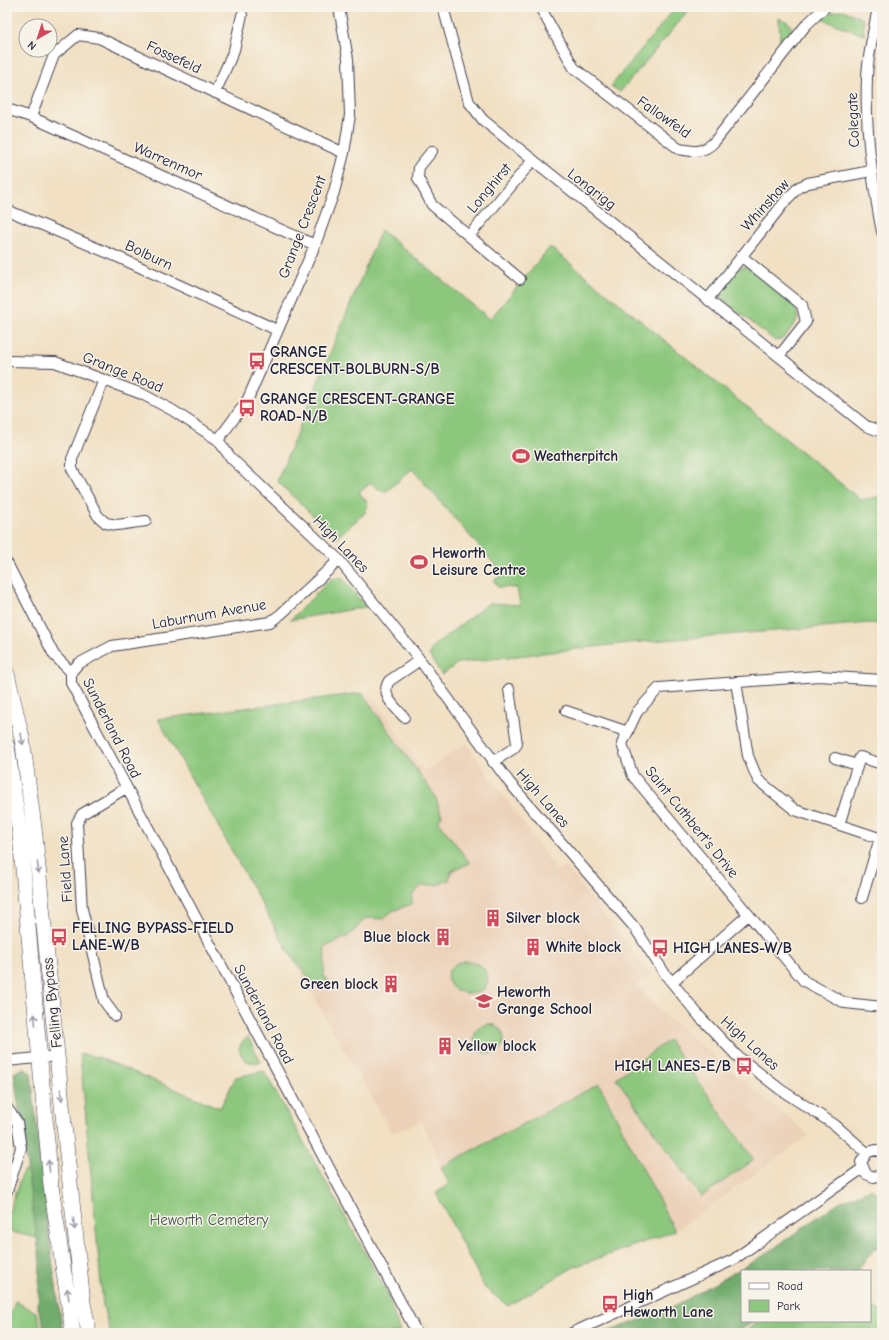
<svg xmlns="http://www.w3.org/2000/svg" width="889" height="1340" font-family="'Comic Neue',sans-serif">
<style>
.built{fill:#ecd2b9}
.green{fill:#8cc77d;stroke:#57745c}
.forest{fill:#71ac6c;stroke:#4a6754}
.lines{fill:none;stroke-linecap:round;stroke-linejoin:round}
.minor-casing{stroke:#413e4f;stroke-width:12}
.highway-casing{stroke:#413e4f;stroke-width:16}
.minor{stroke:#fff;stroke-width:10}
.highway{stroke:#fff;stroke-width:15}
.oneway{stroke:#9c9ca7}
.labels{text-anchor:middle;dominant-baseline:central;stroke-width:3;stroke-linejoin:round;paint-order:stroke}
.street-label{font-size:15px;fill:#22223b;stroke:#f7f3e8}
.poi-label{font-size:15px;font-weight:bold;fill:#22223b;stroke:#f7f3e8;text-anchor:start}
.park-label{font-size:15px;fill:#42544f;stroke:#f7f3e8}
</style>
<rect width="100%" height="100%" fill="#f7f3e8"/>
<filter id="ink" filterUnits="userSpaceOnUse"><feTurbulence type="fractalNoise" baseFrequency=".025" numOctaves="2"/><feDisplacementMap in="SourceGraphic" scale="8" xChannelSelector="R" yChannelSelector="G"/><feConvolveMatrix kernelMatrix="1 2 1 2 8 2 1 2 1" color-interpolation-filters="sRGB"/></filter>
<filter id="wash" filterUnits="userSpaceOnUse"><feTurbulence type="fractalNoise" baseFrequency=".012" numOctaves="4" result="noise"/><feDisplacementMap in="SourceGraphic" scale="16" xChannelSelector="R" yChannelSelector="G"/><feGaussianBlur stdDeviation="0.9" result="paint"/><feColorMatrix in="noise" values="0 0 0 0 0 0 0 0 0 0 0 0 0 0 0 0 0 1.4 0 .05"/><feComposite in="paint" operator="in"/></filter>
<g filter="url(#wash)">
<rect width="100%" height="100%" fill="#f1e0c3"/>
<path class="built" d="M370,692L425,772L466,743L552,864L557,870L566,867L651,975L637,985L642,991L661,1012L809,1135L675,1231L574,1267L508,1306L485,1288L436,1193L449,1184L421,1121L392,1133L310,991L158,719Z"/>
<path class="green" d="M676,7H692L620,92L611,86Z
M843,10L863,19L864,35L821,19L830,13Z
M779,18L788,22L792,28L790,34L780,46Z
M381,230L490,319L550,247L861,500L882,496V624L870,623L629,643L458,663L442,675L429,655L433,646L489,603L520,605L517,588L498,587L494,580L503,574L412,469L387,491H381L371,483L359,492L366,501L368,506L365,513L336,538L277,481Z
M746,266L796,307L798,319L784,338L775,341L722,299L718,291L736,269Z
M342,578L366,607L290,620L331,579Z
M362,693L435,796L442,816L438,821L470,863L451,871L449,880L439,884L421,886L412,896V904L392,911L383,919L366,918L349,936L325,947L324,977L335,986L314,984L292,958L158,719Z
M464,961C497,962 494,999 465,993C460,992 455,991 452,987C441,975 451,964 464,961Z
M474 1039a15 15 0 1 1 30 0a15 15 0 1 1-30 0Z
M248,1037L261,1062C248,1064 243,1061 239,1049L242,1042Z
M669,1040L754,1160L701,1197L616,1078Z
M80,1054L98,1057L220,1108L236,1077L264,1071L387,1292L400,1333H110L103,1306Z
M599,1084L675,1231L574,1267L508,1306L485,1288L436,1193L449,1184L441,1167Z
M33,1170L41,1239L7,1231V1218L23,1171Z
M15,1301L36,1312L43,1333H7V1325Z
M870,1306L882,1312V1333H744L753,1325L763,1321H870Z"/>
<path class="forest" d="M24,1068L31,1073L52,1259L63,1333H46L38,1308L40,1261L14,1073Z
M871,1189L882,1197V1249L877,1247L856,1271H742V1321H754L737,1333H604L668,1310L763,1256L839,1202Z"/>
</g>
<g filter="url(#ink)">
<g class="lines">
<g class="minor-casing">
<path id="minor" d="M443,7L469,102L483,120L866,426L882,432
M540,7L574,68L679,149C694,152 704,153 715,141L806,25L825,7
M878,7C874,30 868,54 867,77C865,131 872,179 882,232
M215,93L234,50L242,15
M7,109L31,117L315,245
M31,117L54,55L78,35L99,38L344,153
M432,151L419,167L418,178L432,205L520,279
M7,210L120,258L277,330
M469,236L533,160
M741,256L802,305L806,322L779,356
M708,299L787,199L799,187L808,183L871,171
M7,361L55,362L142,394L172,410L218,440L231,458L339,560L417,656L509,782L635,928L665,974L700,1017L736,1055L781,1090L835,1125L867,1153
M104,380L72,459V469L98,516L106,523L117,525L146,521
M218,440L247,401L315,245L334,192L344,153L350,115L348,59L339,7
M7,563L54,655L71,672V683L417,1333
M71,672L78,664L112,646L270,622L281,614L339,560
M882,680L819,676L659,688L637,712L622,744L633,776L804,981L845,1003L882,1007
M736,682L748,756L758,780L795,810L882,839
M566,711L628,732
M404,717C395,707 380,695 389,681L420,660
M835,758L857,765
M493,762L514,748L517,744L509,689
M839,825L860,757L882,764
M862,898L880,838
M672,982L748,915
M115,1016L104,1001L82,909L77,823L82,814L126,788
M7,1061L57,1056
M7,1108L17,1122L21,1148L7,1191
M882,1152L876,1150L868,1152L861,1162L866,1174L874,1177L882,1175
M572,1333L733,1260L863,1168"/>
</g>
<g class="highway-casing">
<path id="highway" d="M7,674L22,738L34,827L69,1174L83,1303L89,1333
M7,746L20,835L51,1186L73,1333"/>
</g>
<use href="#minor" class="minor"/>
<use href="#highway" class="highway"/>
</g>
<defs><path id="oneway-shaft" d="M-6 0H5M1.5-3L5.5 0L1.5 3" fill="none" stroke-width="1.6" stroke-linecap="round" stroke-linejoin="round"/></defs>
<g class="oneway">
<use href="#oneway-shaft" transform="translate(22 739) rotate(80)"/>
<use href="#oneway-shaft" transform="translate(38 868) rotate(84)"/>
<use href="#oneway-shaft" transform="translate(35 1020) rotate(-95)"/>
<use href="#oneway-shaft" transform="translate(61 1095) rotate(84)"/>
<use href="#oneway-shaft" transform="translate(49 1166) rotate(-96)"/>
<use href="#oneway-shaft" transform="translate(74 1224) rotate(84)"/>
<use href="#oneway-shaft" transform="translate(68 1294) rotate(-99)"/>
</g>
</g>
<defs>
<g id="bus-bare" transform="scale(1.38)"><path d="M-5-6H5V4H4V6H2V4H-2V6H-4V4H-5ZM-3.5-4V0h7V-4ZM-3.5 1.2v1.5H-2V1.2ZM2 1.2v1.5H3.5V1.2Z" fill="#d1495b" stroke="#f7f3e8" stroke-width="2.5" paint-order="stroke"/></g>
<g id="stadium-bare" transform="scale(1.38)"><path d="M0-5a6.5 5 0 1 0 0 10a6.5 5 0 1 0 0-10ZM-3.5-1.8h7v3.6h-7Z" fill="#d1495b" stroke="#f7f3e8" stroke-width="2.5" paint-order="stroke"/></g>
<g id="building-bare" transform="scale(1.38)"><path d="M-4-6H4V6H1V3H-1V6H-4ZM-2.5-4.3h1.7v1.8h-1.7ZM.8-4.3h1.7v1.8H.8ZM-2.5-1h1.7V.8h-1.7ZM.8-1h1.7V.8H.8Z" fill="#d1495b" stroke="#f7f3e8" stroke-width="2.5" paint-order="stroke"/></g>
<g id="school-bare" transform="scale(1.38)"><path d="M0-5L7-2L0 1L-7-2ZM-4 1L0 2.5L4 1V4Q0 6-4 4Z" fill="#d1495b" stroke="#f7f3e8" stroke-width="2.5" paint-order="stroke"/></g>
</defs>
<g fill-rule="evenodd">
<use href="#bus-bare" x="257" y="361"/>
<use href="#bus-bare" x="247" y="408"/>
<use href="#stadium-bare" x="521" y="456"/>
<use href="#stadium-bare" x="419" y="562"/>
<use href="#building-bare" x="493" y="918"/>
<use href="#bus-bare" x="59" y="937"/>
<use href="#building-bare" x="443" y="937"/>
<use href="#building-bare" x="533" y="947"/>
<use href="#bus-bare" x="660" y="948"/>
<use href="#building-bare" x="391" y="984"/>
<use href="#school-bare" x="484" y="1001"/>
<use href="#building-bare" x="445" y="1046"/>
<use href="#bus-bare" x="744" y="1066"/>
<use href="#bus-bare" x="610" y="1304"/>
</g>
<g class="labels">
<g class="street-label">
<text transform="translate(174 57) rotate(25)">Fossefeld</text>
<text transform="translate(664 117) rotate(35)">Fallowfeld</text>
<text transform="translate(853 120) rotate(-92)">Colegate</text>
<text transform="translate(168 161) rotate(24)">Warrenmor</text>
<text transform="translate(489 188) rotate(-50)">Longhirst</text>
<text transform="translate(592 189) rotate(38)">Longrigg</text>
<text transform="translate(765 205) rotate(-48)">Whinshaw</text>
<text transform="translate(302 227) rotate(-69)">Grange Crescent</text>
<text transform="translate(149 255) rotate(25)">Bolburn</text>
<text transform="translate(123 372) rotate(22)">Grange Road</text>
<text transform="translate(341 544) rotate(46)">High Lanes</text>
<text transform="translate(209 614) rotate(-10)">Laburnum Avenue</text>
<text transform="translate(112 728) rotate(63)">Sunderland Road</text>
<text transform="translate(543 798) rotate(49)">High Lanes</text>
<text transform="translate(692 822) rotate(51)">Saint Cuthbert's Drive</text>
<text transform="translate(65 869) rotate(-94)">Field Lane</text>
<text transform="translate(52 1003) rotate(-96)">Felling Bypass</text>
<text transform="translate(264 1014) rotate(62)">Sunderland Road</text>
<text transform="translate(750 1043) rotate(42)">High Lanes</text>
</g>
<g class="poi-label">
<text x="270" y="352">GRANGE<tspan x="270" dy="17">CRESCENT-BOLBURN-S/B</tspan></text>
<text x="260" y="399">GRANGE CRESCENT-GRANGE<tspan x="260" dy="17">ROAD-N/B</tspan></text>
<text x="534" y="456">Weatherpitch</text>
<text x="432" y="553">Heworth<tspan x="432" dy="17">Leisure Centre</tspan></text>
<text x="506" y="918">Silver block</text>
<text x="72" y="928">FELLING BYPASS-FIELD<tspan x="72" dy="17">LANE-W/B</tspan></text>
<text x="430" y="937" text-anchor="end">Blue block</text>
<text x="546" y="947">White block</text>
<text x="673" y="948">HIGH LANES-W/B</text>
<text x="378" y="984" text-anchor="end">Green block</text>
<text x="497" y="992">Heworth<tspan x="497" dy="17">Grange School</tspan></text>
<text x="458" y="1046">Yellow block</text>
<text x="731" y="1066" text-anchor="end">HIGH LANES-E/B</text>
<text x="623" y="1295">High<tspan x="623" dy="17">Heworth Lane</tspan></text>
</g>
<g class="park-label">
<text x="209" y="1220">Heworth Cemetery</text>
</g>
</g>
<rect width="889" height="1340" fill="none" stroke="#f7f3e8" stroke-width="24"/>
<rect x="741" y="1270" width="130" height="52" fill="#f7f3e8" stroke="#a29fa3"/>
<rect x="749" y="1283" width="20" height="6" fill="#ffffff" stroke="#a29fa3"/>
<text x="777" y="1290" font-size="12" fill="#22223b">Road</text>
<rect x="749" y="1300" width="20" height="12" fill="#8cc77d" stroke="#a29fa3"/>
<text x="777" y="1310" font-size="12" fill="#22223b">Park</text>
<g transform="translate(38 38) rotate(219)"><circle r="19" fill="#f7f3e8" stroke="#a29fa3"/>
<path d="M0-3L7 15L0 10L-7 15Z" fill="#d1495b"/>
<text y="-6" font-size="11" font-weight="bold" text-anchor="middle" fill="#22223b">N</text>
</g>
</svg>
